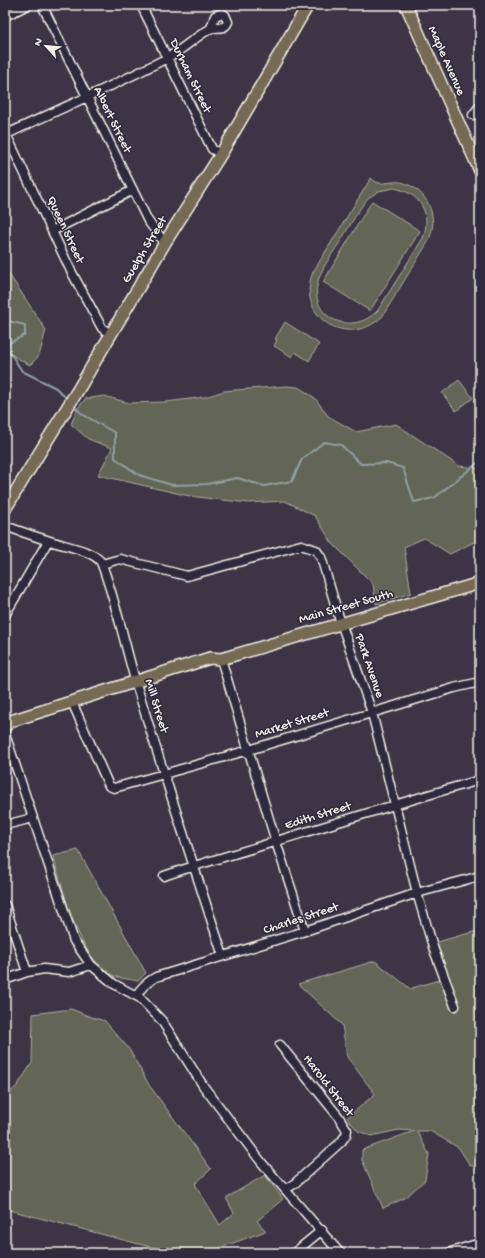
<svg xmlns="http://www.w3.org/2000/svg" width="485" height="1258" font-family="'Gochi Hand',sans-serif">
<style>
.green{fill:#646657;stroke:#acaca0;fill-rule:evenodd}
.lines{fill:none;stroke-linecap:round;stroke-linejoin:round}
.stream{stroke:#919fa4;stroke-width:2}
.minor-casing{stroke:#f4f1e8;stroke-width:11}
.major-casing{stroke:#f4f1e8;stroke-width:14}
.minor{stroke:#2f2a3d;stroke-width:8}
.major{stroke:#776a54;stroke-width:11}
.labels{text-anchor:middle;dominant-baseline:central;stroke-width:3;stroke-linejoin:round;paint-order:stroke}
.street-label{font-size:13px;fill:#f4f1e8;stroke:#2f2a3d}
</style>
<rect width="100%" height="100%" fill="#3d3445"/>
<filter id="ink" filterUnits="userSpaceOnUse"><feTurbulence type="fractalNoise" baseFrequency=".025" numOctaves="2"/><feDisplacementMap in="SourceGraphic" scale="8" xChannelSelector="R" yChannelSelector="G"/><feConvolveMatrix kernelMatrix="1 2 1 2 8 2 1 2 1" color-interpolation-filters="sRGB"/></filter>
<g filter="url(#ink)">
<path class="green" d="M371,178C373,180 377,183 379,183C384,184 393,181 401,182C428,189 440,218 428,242L382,317C346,350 295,316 313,272ZM394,188C420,193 432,213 423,238L378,310C354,336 312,321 317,286C319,270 335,251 343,237C351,224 358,210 368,198L379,191Z
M372,201L420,231L370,311L323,282Z
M5,268L46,330L39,356L30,365L15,357L5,348Z
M285,322L319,344L309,361L295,352L292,357L274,346L277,340L275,339Z
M459,380L473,398L456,411L442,393Z
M286,386L298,387L315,398L328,416L356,432L396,424L459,466L477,468L480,467V539L450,554L424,538L404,547L411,593L376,604L373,584L332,543L315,516L285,501L248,503L189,496L98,475L112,448L88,439L71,424L78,408L85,399L104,396L129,403L166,402L205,397L224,391Z
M78,850L146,973L138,981C130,979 121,979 114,976C78,960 64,891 53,856Z
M480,930V1171L469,1164L459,1148L430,1131H417L429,1154L425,1180L405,1198L383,1208L362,1160V1150L414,1131L399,1130L371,1136L358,1131L347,1118L375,1094L347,1057L342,1025L298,984L375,961L412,990V988L442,979L434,943Z
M71,1009L91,1017L105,1021L129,1049L149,1085L211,1169L195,1184L220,1225L234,1213L226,1198L265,1175L283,1199L257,1221L266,1231L214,1250H162L5,1209V1097L17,1086L32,1063L33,1014Z"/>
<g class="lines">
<path class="stream" d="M5,316L8,321L25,325V335L5,345L22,371L56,388L67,399
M73,405L82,414L115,433V458L139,475L172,485L207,484L237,478L264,486L292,481L302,459L324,442L341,445L361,464L386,463L403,468L414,502L434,498L480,461"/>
<g class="minor-casing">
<path id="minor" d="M42,5L148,221L161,238L166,241
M141,5L212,149L221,154
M5,16L28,5
M473,115L480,106
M5,132L71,271L102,328L110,334
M5,135C59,109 114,86 167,58C182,50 195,37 210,29C217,26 224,31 228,22L225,15L222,13L215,16L211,28
M52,231L133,190
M5,525L8,527C22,532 36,537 50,541C64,546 92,550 101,562C117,604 125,647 138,690C165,779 194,867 223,956
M102,564L120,559L187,576L301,545L316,550L321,557L338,614L372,713L417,893L434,950L455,1006
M5,615L48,541
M221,659L276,842L305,931
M72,702L109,786L114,788L249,750L454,688L480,682
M5,734L74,941L91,965L114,984L140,998L162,1021L204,1087L262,1163L340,1253
M5,825L33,818
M164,876C201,863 239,853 277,841C345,820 412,799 480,780
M5,905L27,972
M5,980L27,972L44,969L69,972L91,965
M136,996C141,987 147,982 156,977L305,931L417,893L480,876
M280,1045L338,1116L347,1130L346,1135L341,1142L294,1184L286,1189
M294,1253L322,1230
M448,1253L480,1243"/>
</g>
<g class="major-casing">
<path id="major" d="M406,5L480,171
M5,509L78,390L166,241L221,154L308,5
M5,726L11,721L210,658L221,659L480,583"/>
</g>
<use href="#minor" class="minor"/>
<use href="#major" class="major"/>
</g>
</g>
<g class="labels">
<g class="street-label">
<text transform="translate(446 61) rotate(66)">Maple Avenue</text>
<text transform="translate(190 76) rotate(64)">Durham Street</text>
<text transform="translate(112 120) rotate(64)">Albert Street</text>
<text transform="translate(65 230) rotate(65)">Queen Street</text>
<text transform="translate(145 250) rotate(-59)">Guelph Street</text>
<text transform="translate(346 607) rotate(-16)">Main Street South</text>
<text transform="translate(369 666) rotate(71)">Park Avenue</text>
<text transform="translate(156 706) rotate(73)">Mill Street</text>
<text transform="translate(292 724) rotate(-17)">Market Street</text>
<text transform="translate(318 816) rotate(-17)">Edith Street</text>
<text transform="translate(301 919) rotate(-18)">Charles Street</text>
<text transform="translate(328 1086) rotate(52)">Harold Street</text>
</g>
</g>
<rect width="485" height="1258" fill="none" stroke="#2f2a3d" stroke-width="20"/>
<rect x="10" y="10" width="465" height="1238" fill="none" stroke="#f4f1e8" stroke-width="1.5" filter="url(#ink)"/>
<g transform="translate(46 46) rotate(297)" stroke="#2f2a3d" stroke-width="3" paint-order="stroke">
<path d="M0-3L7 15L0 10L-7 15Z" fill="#f4f1e8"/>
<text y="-6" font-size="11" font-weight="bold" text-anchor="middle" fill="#f4f1e8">N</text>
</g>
</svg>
